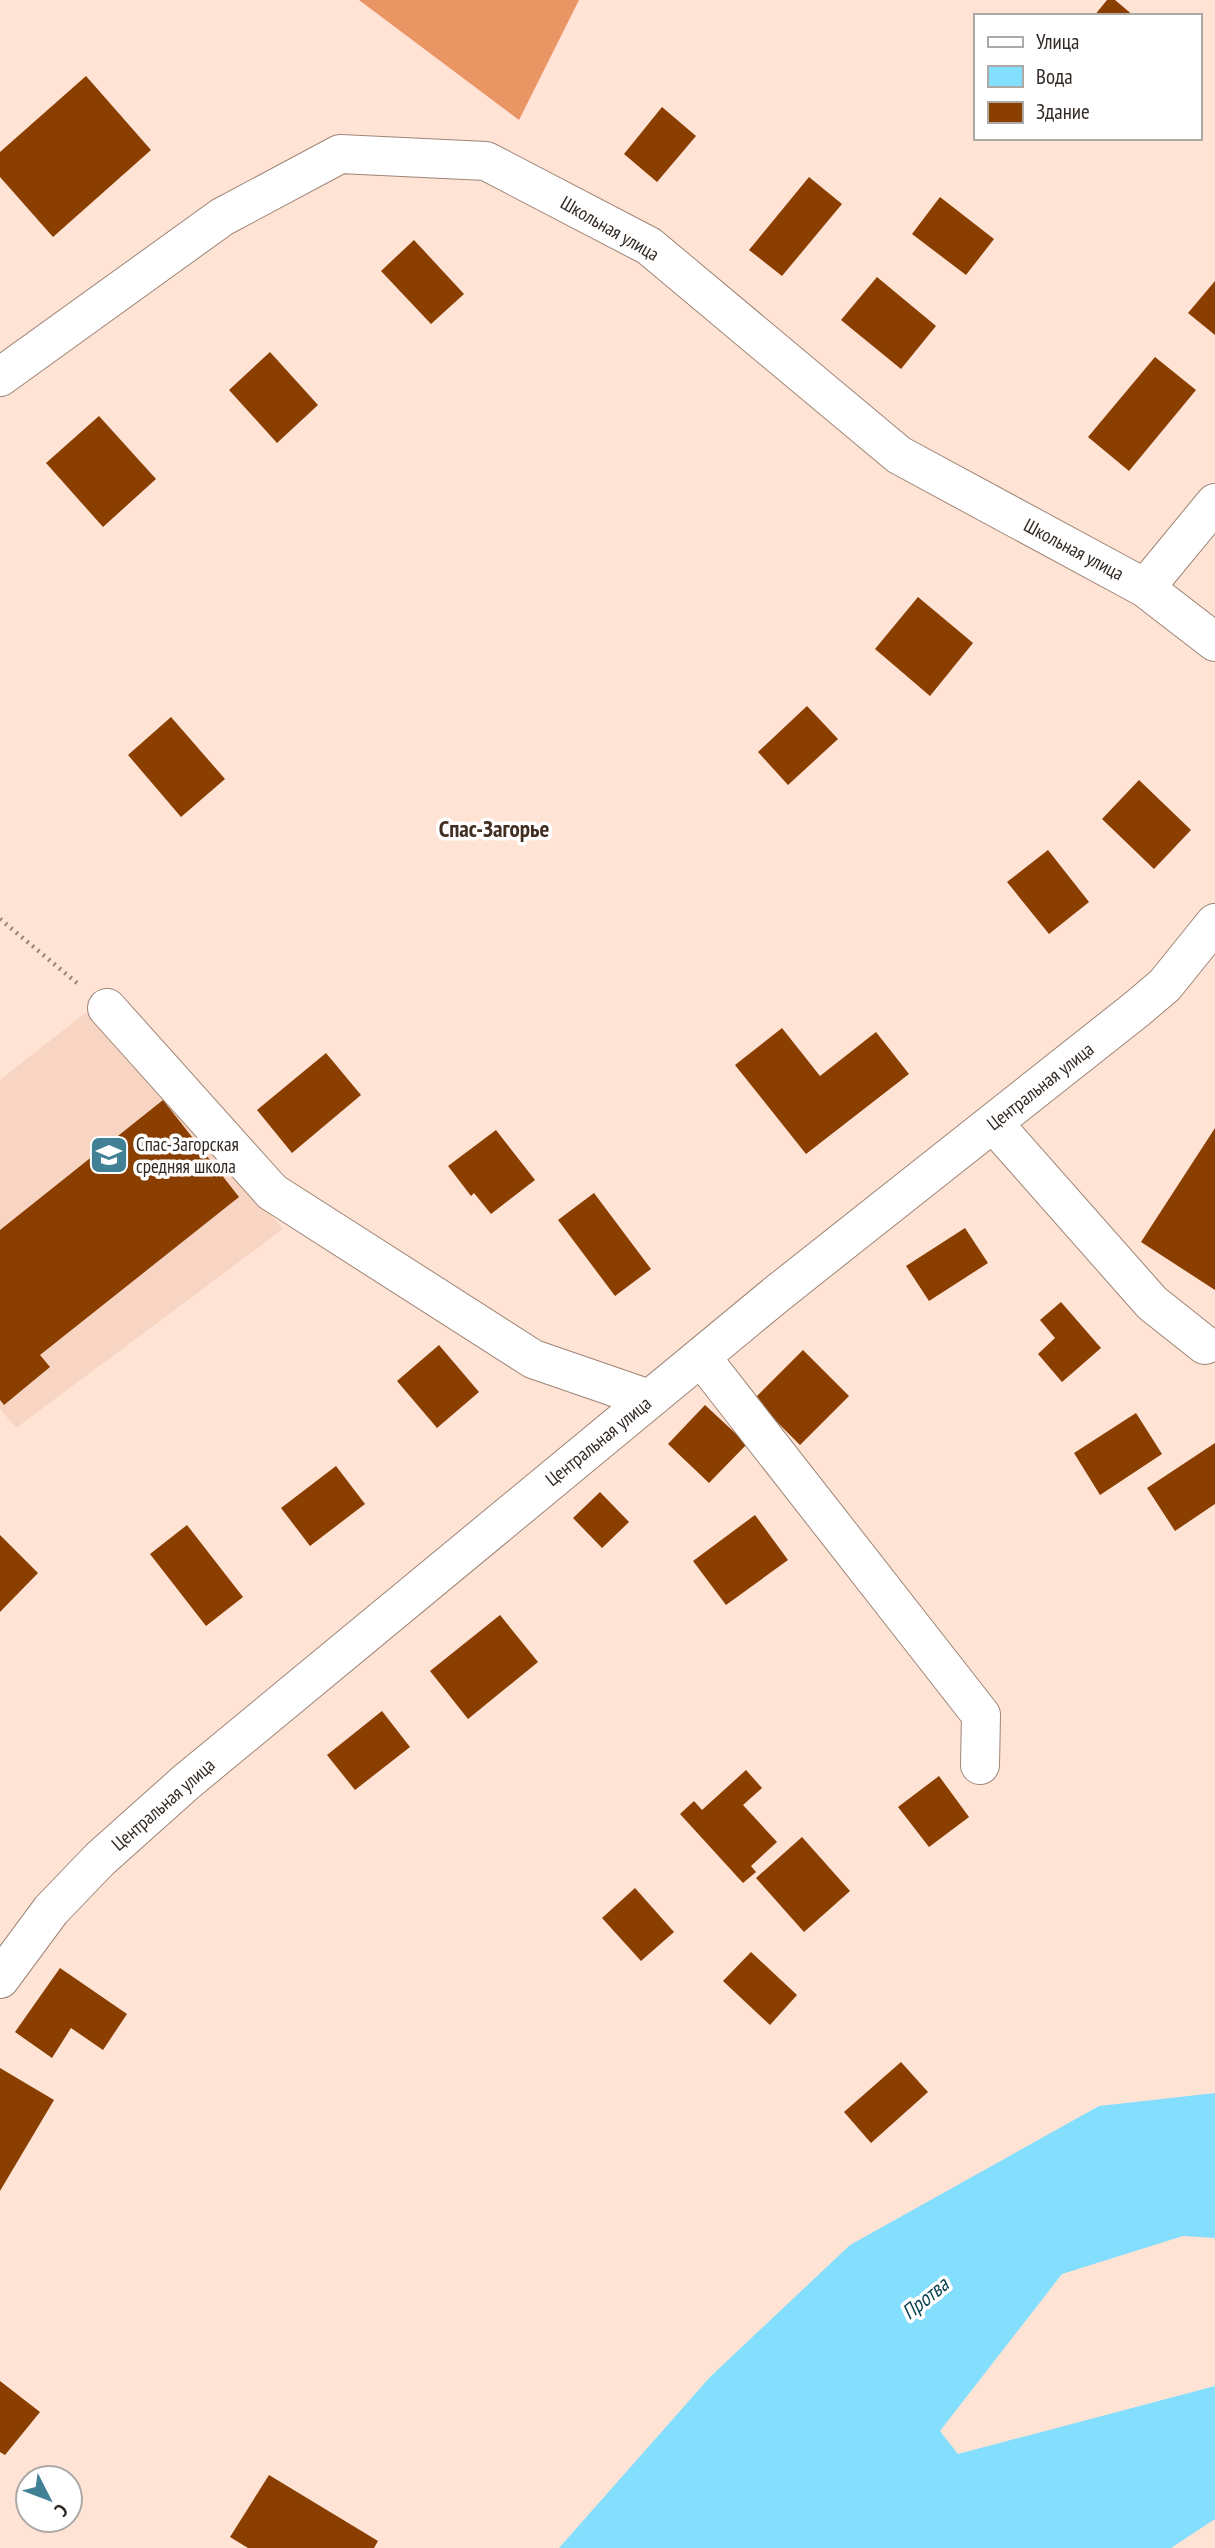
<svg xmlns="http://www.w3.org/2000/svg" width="1215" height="2548" font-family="'PT Sans Narrow',sans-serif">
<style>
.built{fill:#f8d5c2}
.forest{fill:#e99564}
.water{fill:#84defe}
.building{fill:#8a3f00}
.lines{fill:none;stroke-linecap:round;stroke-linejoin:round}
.minor-casing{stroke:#9e8577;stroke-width:40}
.path{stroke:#97847a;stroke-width:4.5;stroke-dasharray:2 5;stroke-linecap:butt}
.minor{stroke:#fff;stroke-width:38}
.labels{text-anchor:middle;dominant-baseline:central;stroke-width:7;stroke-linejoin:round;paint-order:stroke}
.street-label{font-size:19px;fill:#332923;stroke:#fff}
.poi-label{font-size:19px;fill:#332923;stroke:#fff;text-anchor:start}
.water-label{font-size:21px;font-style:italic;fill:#0a4252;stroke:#fff}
.quarter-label{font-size:23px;font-weight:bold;fill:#422d21;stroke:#fff}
</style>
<rect width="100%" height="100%" fill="#ffe3d4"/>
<path class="built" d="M89,1010L283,1229L16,1428L0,1409V1080Z"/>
<path class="forest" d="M359,0H579L519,120Z"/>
<path class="water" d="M1215,2093V2238L1183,2236L1062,2274L940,2431L958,2454L1215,2386V2519L1171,2548H559L710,2377L850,2245L1099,2106Z"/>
<path class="building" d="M1107,0H1115L1134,16H1094Z
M86,76L151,150L53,237L0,177V152Z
M662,107L696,136L657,182L624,154Z
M809,177L842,204L782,276L749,250Z
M940,197L994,239L966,275L912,234Z
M414,240L464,294L431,324L381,271Z
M877,277L936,326L901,369L841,320Z
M1215,281V335L1188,313Z
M270,352L318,405L277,443L229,390Z
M1155,357L1196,390L1129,471L1088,437Z
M99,416L156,479L103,527L46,463Z
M918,597L973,643L930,696L875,649Z
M807,706L838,739L788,785L758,752Z
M171,717L225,779L181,817L128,755Z
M1139,780L1191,830L1154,869L1102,819Z
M1048,850L1089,902L1049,934L1007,882Z
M782,1028L820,1076L876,1032L909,1074L806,1154L735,1065Z
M326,1053L361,1095L292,1153L257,1110Z
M163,1100L239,1197L40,1355L50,1367L4,1405L0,1400V1230Z
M1215,1128V1290L1141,1242Z
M496,1130L535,1180L491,1214L474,1193L471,1196L448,1166Z
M594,1193L651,1269L615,1296L558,1220Z
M965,1228L988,1263L929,1301L906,1266Z
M1061,1302L1101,1348L1062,1382L1038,1354L1055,1338L1040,1320Z
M439,1345L479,1392L437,1428L397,1381Z
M803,1350L849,1396L800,1445L754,1399Z
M705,1405L747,1444L709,1483L668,1444Z
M1136,1413L1162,1454L1100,1495L1074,1453Z
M1215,1443V1504L1175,1531L1147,1488Z
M336,1466L365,1504L310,1546L281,1508Z
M600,1492L629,1522L602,1548L573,1518Z
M755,1515L788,1560L726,1605L693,1561Z
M187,1525L243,1597L206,1626L150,1554Z
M0,1535L38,1573L0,1612Z
M500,1615L538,1662L468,1719L430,1671Z
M382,1711L410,1747L355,1790L327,1755Z
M746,1770L762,1788L743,1805L777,1842L751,1866L756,1872L743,1883L680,1814L694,1801L702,1810Z
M939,1776L969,1817L929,1847L898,1807Z
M802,1837L850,1891L804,1932L756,1878Z
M635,1888L674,1932L641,1961L602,1918Z
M751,1952L797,1995L770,2025L723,1981Z
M60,1968L127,2014L103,2050L71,2028L52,2058L15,2032Z
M901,2062L928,2092L871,2143L844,2112Z
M0,2068L54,2100L0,2191Z
M0,2381L40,2412L5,2455L0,2452Z
M269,2475L378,2541L374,2548H248L230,2537Z"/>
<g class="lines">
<g class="minor-casing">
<path id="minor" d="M0,377L222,217L340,154L486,161L649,246L899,455L1145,588L1215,642
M1145,588L1215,503
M107,1008L272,1192L533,1359L649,1399
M993,1123L1152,1303L1205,1345
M701,1357L981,1715L980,1765
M0,1979L51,1910L100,1859L185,1783L778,1293L1138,1008L1165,985L1215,923"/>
</g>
<path class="path" d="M0,919L77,983"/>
<use href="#minor" class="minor"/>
</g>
<defs>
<g id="school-square" transform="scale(2.0125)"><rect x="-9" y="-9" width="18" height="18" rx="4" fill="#428096" stroke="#fff"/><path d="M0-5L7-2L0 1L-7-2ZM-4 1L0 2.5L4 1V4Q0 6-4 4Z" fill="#fff"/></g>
</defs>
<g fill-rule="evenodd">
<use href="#school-square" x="109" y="1155"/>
</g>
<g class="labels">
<g class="street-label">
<text transform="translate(610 228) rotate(30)">Школьная улица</text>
<text transform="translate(1074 549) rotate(28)">Школьная улица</text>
<text transform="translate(1040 1086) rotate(-38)">Центральная улица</text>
<text transform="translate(598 1441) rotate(-39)">Центральная улица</text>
<text transform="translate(163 1804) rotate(-41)">Центральная улица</text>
</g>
<g class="poi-label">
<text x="136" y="1144">Спас-Загорская<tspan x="136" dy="22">средняя школа</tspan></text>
</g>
<g class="water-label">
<text transform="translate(925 2298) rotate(-39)">Протва</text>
</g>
<g class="quarter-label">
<text x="494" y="828">Спас-Загорье</text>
</g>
</g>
<rect x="974" y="14" width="228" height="126" fill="#ffffff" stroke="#ada9a7" stroke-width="2"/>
<rect x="988" y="37" width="35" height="10" fill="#ffffff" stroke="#ada9a7" stroke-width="2"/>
<text x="1036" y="49" font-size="21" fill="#332923">Улица</text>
<rect x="988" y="66" width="35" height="21" fill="#84defe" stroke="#ada9a7" stroke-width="2"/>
<text x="1036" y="84" font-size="21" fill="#332923">Вода</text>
<rect x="988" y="102" width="35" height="21" fill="#8a3f00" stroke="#ada9a7" stroke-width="2"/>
<text x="1036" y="119" font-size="21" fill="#332923">Здание</text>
<g transform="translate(49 2499) rotate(132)"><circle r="33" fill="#ffffff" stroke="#ada9a7" stroke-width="2"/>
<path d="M0-5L12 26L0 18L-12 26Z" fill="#428096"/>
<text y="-10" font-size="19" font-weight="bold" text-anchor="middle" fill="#332923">С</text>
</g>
</svg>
